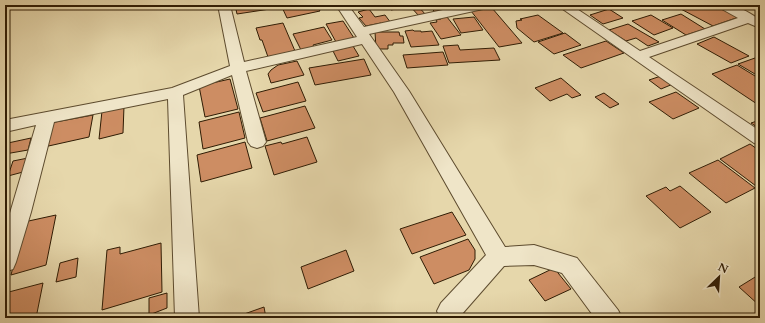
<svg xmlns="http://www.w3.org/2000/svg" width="765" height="323" font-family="Cardo,serif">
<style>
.building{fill:#cd8d63;stroke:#2f1c04}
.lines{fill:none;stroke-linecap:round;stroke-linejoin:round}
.minor-casing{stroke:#5d4b2e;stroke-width:2}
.minor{fill:#efe5c8;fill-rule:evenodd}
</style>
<rect width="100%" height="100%" fill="#e6d7ab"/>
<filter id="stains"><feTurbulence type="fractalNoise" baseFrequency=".005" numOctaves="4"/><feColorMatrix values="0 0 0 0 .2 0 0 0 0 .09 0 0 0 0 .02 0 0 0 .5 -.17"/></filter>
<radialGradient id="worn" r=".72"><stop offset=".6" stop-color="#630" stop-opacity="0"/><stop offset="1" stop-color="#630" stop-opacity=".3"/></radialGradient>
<path class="building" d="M235,5H270H269L270,9L237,14Z
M281,5H319L317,6L320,11L287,18Z
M387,5H399L402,8L391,10Z
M409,5H417L426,15L419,16Z
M428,5H451L452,6L435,12Z
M690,5H715L739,17L713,26L679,8Z
M492,8L522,43L499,47L471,11Z
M369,9L375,17L385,15L391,23L383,25L381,23L366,26L359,18L363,17L358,12Z
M609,9L623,18L603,24L590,15Z
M681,14L705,29L686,35L662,20Z
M538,15L563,33L534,42L517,28L516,21L522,20L520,19Z
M651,15L673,28L654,35L632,21Z
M447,17L461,35L441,39L430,23L437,22L436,20L441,19L440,18Z
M474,17L483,30L461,33L453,19Z
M343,21L354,38L336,42L326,24Z
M283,23L295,51L268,57L262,40H260L256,28Z
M628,24L659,42L648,46L636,38L626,41L609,30Z
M324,27L332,40L313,45L314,47L301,50L293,34Z
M413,30L414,31H421V32L432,31L439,45L411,47L405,31Z
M375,32H399L400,36H403L404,43H393V45H388V49H376Z
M565,33L581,45L554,54L538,42Z
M714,37L749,56L731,63L697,44Z
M606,41L624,53L581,68L563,55Z
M458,45L460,50L494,48L500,60L449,63L443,46Z
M353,46L359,56L338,61L333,51Z
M443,52L448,65L407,68L403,55Z
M755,58L760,60V77L738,64Z
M364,59L371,75L315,85L309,68Z
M297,61L304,75L271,83L268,74L271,70L278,65Z
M737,65L760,79V103L757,104L712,74Z
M661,76L673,84L661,89L649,80Z
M561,78L581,95L572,98L567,94L550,101L535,88Z
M230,79L238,109L205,117L199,86Z
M298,82L306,101L263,112L256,93Z
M676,92L699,108L673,119L649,102Z
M604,93L619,104L610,108L595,97Z
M124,106L123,133L99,139L102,111Z
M305,106L315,128L267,141L260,118Z
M239,112L245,138L203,149L199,122Z
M93,115L89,137L44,147L50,123Z
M760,120V129L751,123Z
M307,137L317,162L274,175L265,146L281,142L282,144Z
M31,138L28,150L5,154L8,143Z
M245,142L252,168L201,182L197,155Z
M750,144L760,151V189L720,159Z
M28,158L23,172L8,176L13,161Z
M718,160L755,188L726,203L689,173Z
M680,186L711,212L680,228L646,196L666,187L670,191Z
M452,212L466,235L412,254L400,229Z
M56,215L46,265L11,275L24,222Z
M468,239L475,250V259L469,270L434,284L420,257Z
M161,243L162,292L102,310L107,250L120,247V254Z
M346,250L354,271L308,289L301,267Z
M78,258L76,277L56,282L60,263Z
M554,268L571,289L545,301L529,280Z
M760,274V306L739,287Z
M43,283L36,318H5V293Z
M167,293V308L149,315V298Z
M264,307L266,318H233Z"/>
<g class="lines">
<g class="minor-casing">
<path id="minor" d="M218,5H230L244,62L357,37L336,5H348L364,27L466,5H489L487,8L483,9L369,34L409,91L505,247L534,245L577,258L618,310L622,318H595L562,273L534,265L504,266L462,314L464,318H440L437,311L441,303L486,255L394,92L362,44L246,71L266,142L263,146L257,148L251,146L248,142L232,75L183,95L199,318H175L168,99L54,122L31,212L16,262L13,269L5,272V230L36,125L5,132V120L172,88L230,66Z
M557,5H571L640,51L738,18L720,8L718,5C736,5 746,10 760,20V25L755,26L748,23L649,57L760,131V145L754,143Z"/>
</g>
<use href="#minor" class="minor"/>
</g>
<rect width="765" height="323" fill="none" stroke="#e6d7ab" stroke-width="20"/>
<rect x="6" y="6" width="753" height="311" fill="none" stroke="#2f1c04" stroke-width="2"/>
<rect x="10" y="10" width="745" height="303" fill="none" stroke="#2f1c04"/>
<g transform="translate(719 277) rotate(25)" stroke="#efe5c8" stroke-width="3" paint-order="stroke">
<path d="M0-3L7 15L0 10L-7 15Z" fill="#2f1c04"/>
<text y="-6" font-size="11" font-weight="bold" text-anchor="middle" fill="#2f1c04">N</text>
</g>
<rect width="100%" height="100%" filter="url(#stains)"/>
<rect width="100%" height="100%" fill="url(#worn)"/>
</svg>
